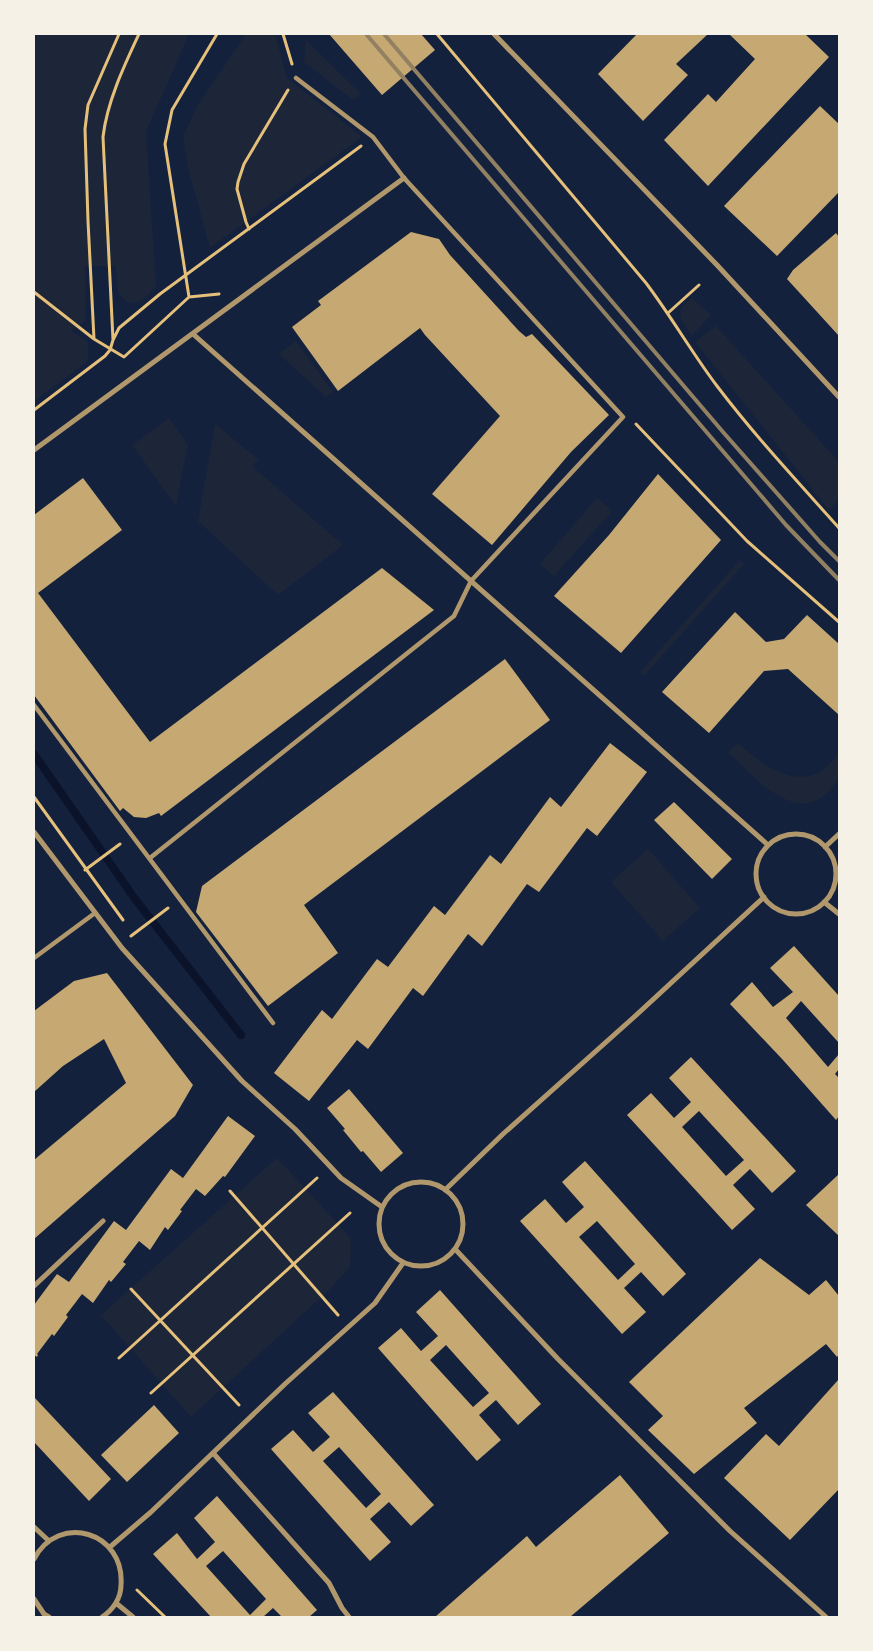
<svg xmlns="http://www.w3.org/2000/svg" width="873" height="1651" font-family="Roboto,sans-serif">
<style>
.green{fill:#1d2539}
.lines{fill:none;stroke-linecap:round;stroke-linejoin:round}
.stream{stroke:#0b132b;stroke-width:8}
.building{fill:#c6a872;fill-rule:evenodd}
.path{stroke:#e5c07b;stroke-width:3}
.pedestrian{stroke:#b1986c;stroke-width:4.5}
.minor{stroke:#b1986c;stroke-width:5}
.rail{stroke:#918062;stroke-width:4}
</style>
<rect width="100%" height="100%" fill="#14213d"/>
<path class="green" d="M34,34H189L146,132L156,286C149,294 140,307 127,301C124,300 120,295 118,292L116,266H85L86,320L71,331L88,342V361L34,401Z
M246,34H275L287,78L362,137L210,248L188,168L183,136L199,103Z
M306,40L361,94L353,100L304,62Z
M692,298L711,315L692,336L681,320L680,311L683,306Z
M716,326L839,462V500L829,510L695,342Z
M296,341L333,392L326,397L279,354Z
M169,418L188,445L176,506L132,445Z
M215,424L259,460L252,466L343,545L278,595L198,521Z
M597,498L612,511L554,576L540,564Z
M740,560L744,564L644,676L640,672Z
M738,743C759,762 788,786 818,773C825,769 833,760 839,755V779C833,786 826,796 817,800C785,816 749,771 728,752Z
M648,849L700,908L663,941L611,882Z
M277,1158L351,1238L350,1267L329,1290L191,1417L101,1315Z"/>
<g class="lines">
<path class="stream" d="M34,754L135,899L241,1035"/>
</g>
<path class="building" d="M329,34H421L435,50L382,95Z
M637,34H708L676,64L688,75L643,121L598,74Z
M729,34H805L829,57L708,186L664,140L708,94L716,102L755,59Z
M820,106L839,124V192L777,256L724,206Z
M411,232L439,239L450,255L519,331L526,337L532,334L609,415L571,452L492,545L432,494L500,416L425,335L420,328L338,391L292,327L321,305L318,301Z
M836,233L839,237V336L787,279L793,270Z
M658,474L721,540L621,653L554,596L609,535Z
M83,478L122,530L38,593L150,742L382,568L434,610L161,816L159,813L146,818L134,817L123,808L120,811L34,695V515Z
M735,612L766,642L784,639L807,615L839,644V715L788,669L764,671L709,733L662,692Z
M505,659L550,720L304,905L338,953L268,1006L196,912L202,886Z
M610,743L647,772L597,836L587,828L539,892L527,884L482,946L468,934L423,996L413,988L368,1049L357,1040L309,1101L274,1073L322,1010L332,1019L377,959L388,967L434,906L445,915L490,855L501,864L550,797L561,807Z
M674,802L732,859L712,879L654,820Z
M794,946L839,996V1043L801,1001L786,1018L828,1067L839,1054V1069L835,1074L839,1078V1116L836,1120L783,1060L730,1004L752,982L773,1007L793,992L770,968Z
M107,973L193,1085L175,1116L34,1239V1160L126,1083L104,1039L63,1066L34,1092V1011L74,981Z
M691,1057L796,1171L772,1193L750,1169L733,1185L755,1209L732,1230L627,1115L651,1093L674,1118L691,1102L669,1078ZM699,1111L744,1160L726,1176L682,1127Z
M349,1089L403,1153L381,1172L363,1151L361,1152L343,1130L345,1129L327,1108Z
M228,1116L255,1136L225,1177L223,1176L205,1196L196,1189L180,1210L182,1211L168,1230L165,1227L150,1250L139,1241L123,1262L126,1264L111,1282L109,1280L93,1303L82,1294L66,1315L68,1317L54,1336L52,1334L37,1354L38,1355L37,1357L34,1355V1305L57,1274L69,1282L114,1221L126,1230L171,1169L183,1178Z
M585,1161L686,1274L663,1296L641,1272L624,1288L646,1312L622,1334L520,1221L545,1199L566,1223L584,1207L562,1182ZM597,1221L635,1264L618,1280L579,1237Z
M839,1174V1236L806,1205Z
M760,1258L809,1295L826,1280L839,1296V1354L837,1357L826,1344L744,1408L757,1423L694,1474L648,1430L663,1416L629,1382Z
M440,1290L541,1404L518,1425L496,1400L479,1415L501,1440L477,1461L378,1348L401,1328L421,1351L438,1336L416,1312ZM446,1345L489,1393L473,1407L430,1360Z
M839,1379V1489L790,1540L724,1478L766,1434L779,1446Z
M333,1392L434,1505L411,1526L389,1502L370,1519L391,1542L370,1561L271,1449L293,1430L313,1452L330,1437L308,1413ZM339,1447L381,1494L366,1508L323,1461Z
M34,1397L111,1479L89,1501L34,1442Z
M154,1405L179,1433L127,1482L101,1455Z
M620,1475L669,1533L570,1617H435L527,1536L536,1547Z
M217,1496L317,1610L309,1617H282L273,1608L263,1617H211L153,1554L177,1533L197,1559L215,1542L194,1518ZM223,1551L266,1599L250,1615L206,1566Z"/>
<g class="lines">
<path class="path" d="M283,34L292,64
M437,34L646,283C671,316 692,353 717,386C755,436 797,481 839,528
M249,229L246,222L237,189L238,182L244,164L288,90
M34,292L94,339L124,357L189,297L165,144L172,110L217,34
M189,297L219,294
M668,313L699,285
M94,339L88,221L85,129L88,105L119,34
M113,340L119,328L160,294L361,146
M34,410L105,356L110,350L113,340L103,137C107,102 124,66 139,34
M636,424L747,541L839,622
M34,797L123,920
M85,870L120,844
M131,936L168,908
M230,1191L338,1315
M131,1289L239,1405
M119,1358L317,1178
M151,1393L350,1213
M137,1590L165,1617"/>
<path class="pedestrian" d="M34,705L273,1023
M150,858L454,616L471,581L623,417L404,178L373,137L296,78
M34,958L95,913"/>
<path class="minor" d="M494,34L717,265L839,397
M193,334L768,845
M34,450L404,178
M34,832L122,948L242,1081L295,1129L341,1178L382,1207
M756 874a40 40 0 1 1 80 0a40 40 0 1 1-80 0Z
M825,847L839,834
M824,902L839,914
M379 1224a42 42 0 1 1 84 0a42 42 0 1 1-84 0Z
M445,1190L503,1134L633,1018L764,897
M455,1249L558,1359L730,1531L826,1617
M34,1286L103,1221
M213,1453L329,1583L342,1608L349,1617
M34,1527L49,1541
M110,1547L151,1512L285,1384L375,1303L403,1263
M34,1559C59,1512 125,1532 121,1585C121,1598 113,1610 102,1617
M34,1599L44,1614L49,1617
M116,1603L133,1617"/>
<path class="rail" d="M366,34L786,525L839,580
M384,34L723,432L820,542L839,561"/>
</g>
<rect width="873" height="1651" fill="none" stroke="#f6f1e7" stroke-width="70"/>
</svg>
